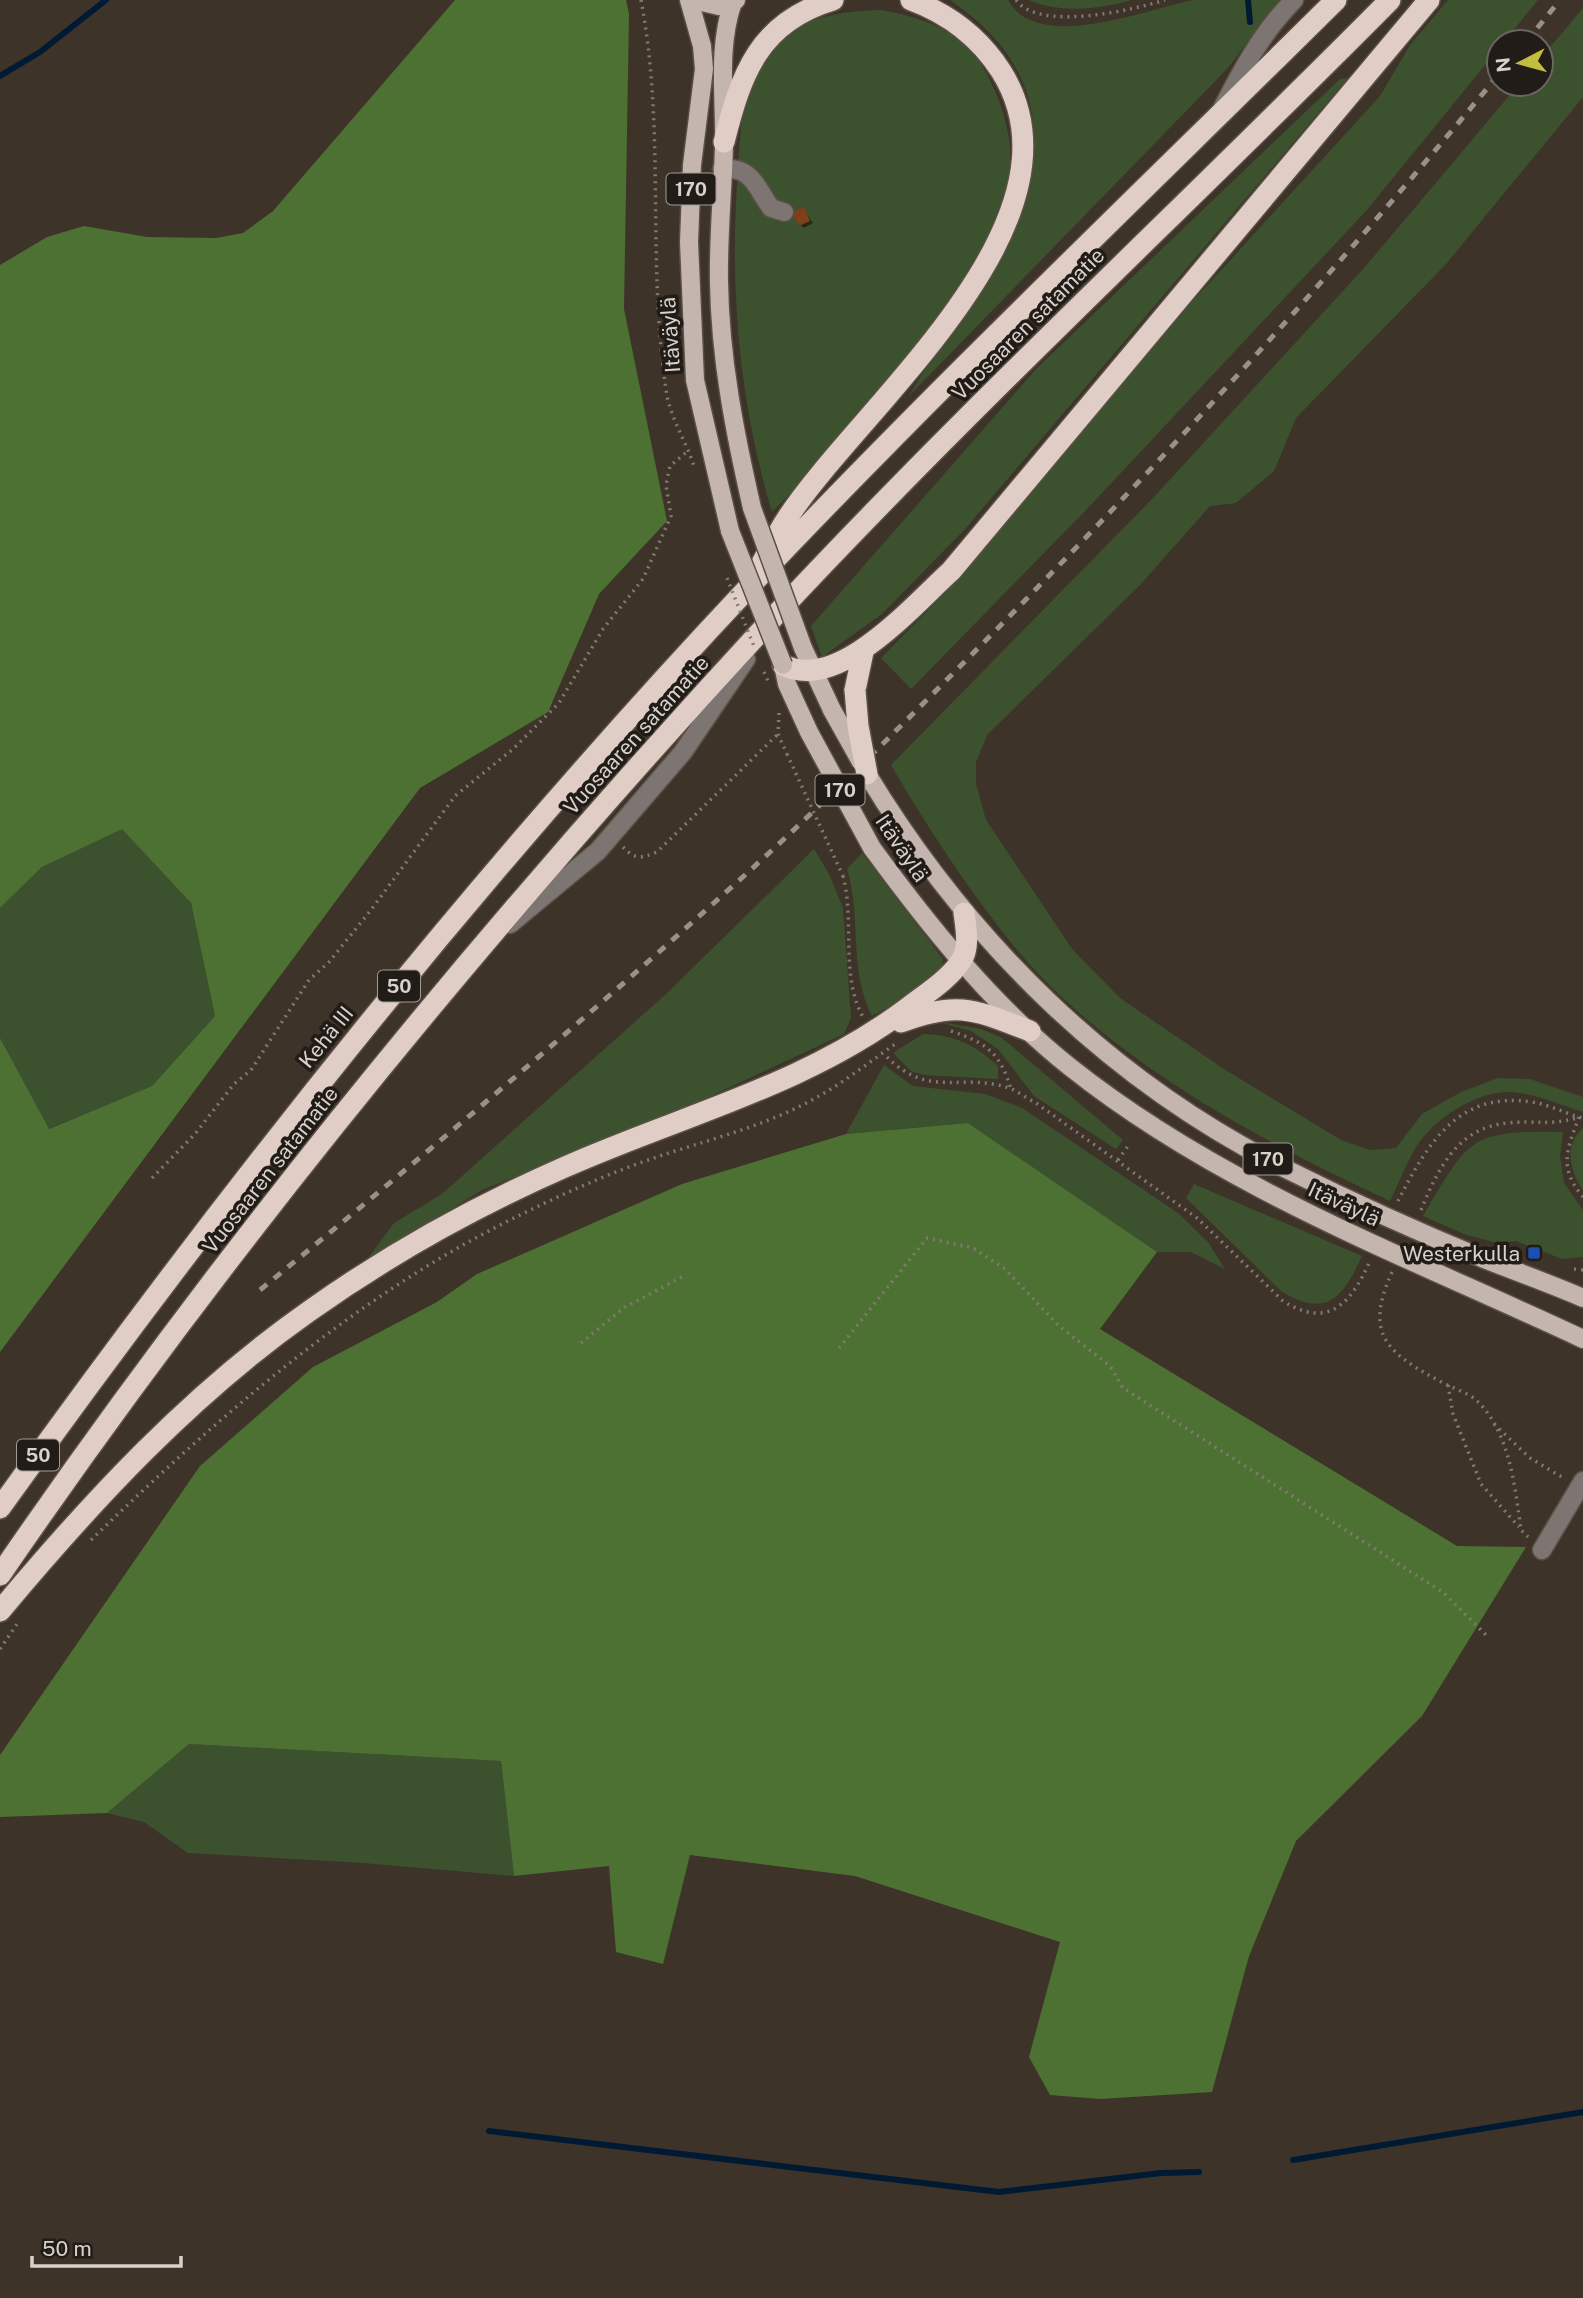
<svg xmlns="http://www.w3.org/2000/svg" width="1583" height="2298" font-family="'Public Sans',sans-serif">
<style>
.green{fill:#3c522e}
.forest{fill:#4d7133}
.shadow{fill:#0007}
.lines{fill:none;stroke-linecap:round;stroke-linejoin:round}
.stream{stroke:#011a34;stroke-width:6}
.building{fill:#7e4018}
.minor-casing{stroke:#5a5045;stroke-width:21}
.major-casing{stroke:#5a5045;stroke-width:21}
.highway-casing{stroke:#5a5045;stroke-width:24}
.path{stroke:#827970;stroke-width:3.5;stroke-dasharray:2 5;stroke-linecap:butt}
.minor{stroke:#7d7572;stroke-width:18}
.major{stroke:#c4b5af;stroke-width:18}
.highway{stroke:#e0cec6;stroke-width:21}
.rail{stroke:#999188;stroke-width:5;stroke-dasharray:9 9;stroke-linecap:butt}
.major-bridge-casing{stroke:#5a5045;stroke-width:21;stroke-linecap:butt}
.highway-bridge-casing{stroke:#5a5045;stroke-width:24;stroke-linecap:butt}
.path-bridge{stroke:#827970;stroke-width:3.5;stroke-dasharray:2 5;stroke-linecap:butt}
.major-bridge{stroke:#c4b5af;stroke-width:18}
.highway-bridge{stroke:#e0cec6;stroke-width:21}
.transit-dot{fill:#1a4fb4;stroke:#211c17;stroke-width:2.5}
.labels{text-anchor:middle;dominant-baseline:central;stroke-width:7;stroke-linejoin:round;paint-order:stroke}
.shield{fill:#211c17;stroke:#a29b95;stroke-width:2}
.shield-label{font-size:19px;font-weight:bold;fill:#d9d2cb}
.street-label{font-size:21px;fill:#d9d2cb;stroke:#211c17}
.poi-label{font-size:21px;fill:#d9d2cb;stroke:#211c17;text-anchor:end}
</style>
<rect width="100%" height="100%" fill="#3e3328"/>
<path class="green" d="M950,0H1008C1037,54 1148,9 1193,0C1220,0 1252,0 1279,0L1228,68L909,396C926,363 953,336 973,305C1044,196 1073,83 950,0Z
M1029,0H1132C1099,9 1061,14 1029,0Z
M1448,0H1538L1504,42H1499V48L1366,211L1087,509L911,689L881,658L945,593L1191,303L1380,96L1410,45Z
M1583,8V97L1446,264L1296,418L1274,471L1236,503L1210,506L1140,585L987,735L976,762V784L986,820L1072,949L1120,998L1224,1069L1341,1140L1370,1150L1396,1148L1422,1114L1461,1092L1498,1078L1530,1079L1583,1097V1112C1559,1105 1531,1091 1505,1092C1472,1094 1433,1120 1416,1147C1406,1164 1399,1183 1390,1201C1259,1140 1112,1062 1017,950C972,895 927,827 891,765L1153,498L1365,267L1519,84H1541V58Z
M881,10C936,20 973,36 995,91C1006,118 1013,143 1009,173C998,257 897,369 842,433C819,459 797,488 772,512C739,402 729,286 738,171C740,137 741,98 758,67C784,20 832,11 881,10Z
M1348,78L966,528L882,614L822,657L811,626L1037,368L1340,79Z
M122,828L191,903L215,1016L152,1086L48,1129L0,1038V908L42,867Z
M814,849L829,874L843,908L851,1018L844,1034L683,1109L482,1190L365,1262L394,1223L442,1194L665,995Z
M862,853L943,959C943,979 889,1007 872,1016C848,969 862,918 847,869Z
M935,1021L982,1029L1002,1038L1123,1140L1116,1149L1034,1096L998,1049L971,1031Z
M923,1034C953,1034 977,1046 998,1066V1079L924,1075L911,1071L893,1053Z
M884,1065L913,1086L985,1094L1022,1108L1178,1213L1208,1242L1225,1269L1191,1252H1157L968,1123L846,1134Z
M1583,1128V1190C1570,1172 1563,1145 1583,1128Z
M1563,1132L1560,1156L1564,1183L1583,1210V1257L1562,1259L1516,1241L1497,1243L1464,1234L1423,1216C1469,1138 1470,1130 1563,1132Z
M1194,1184L1362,1256C1343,1298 1326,1319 1281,1291L1186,1198Z
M189,1744L501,1761L514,1876L364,1863L188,1853L144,1822L107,1813Z"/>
<path class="forest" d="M455,0H626L629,14L624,309L667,521L599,594L548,712L420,788L0,1352V1038L49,1129L152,1086L215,1016L191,903L122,829L42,867L0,908V265L47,237L84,226L147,237L216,238L243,233L273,211Z
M968,1123L1157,1252L1100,1329L1457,1546L1526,1547L1422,1716L1296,1841L1249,1956L1212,2092L1100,2099L1050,2095L1029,2057L1060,1942L855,1876L690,1855L663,1964L616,1952L609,1866L514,1876L501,1761L189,1744L107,1813L0,1817V1755L200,1466L313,1367L437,1302L477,1274L682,1184L846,1134Z"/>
<path class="shadow" d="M803,209L813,223L804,228L800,225Z"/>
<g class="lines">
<path class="stream" d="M1248,0L1250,22
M0,76L40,52L106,0
M489,2131L999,2192L1161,2173L1199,2172
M1293,2160L1583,2112"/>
</g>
<path class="building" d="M804,207L810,221L799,226L792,212Z"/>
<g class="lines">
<g class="minor-casing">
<path id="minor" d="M1223,107C1243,68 1263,31 1294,0
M722,169C753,167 755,186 771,208L784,212
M510,924L598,851L683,752L746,659
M1542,1550L1583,1481"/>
</g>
<g class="major-casing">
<path id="major" d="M689,0L702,46L704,69L692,165L689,242L695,380L730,531
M693,0L719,6L736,0
M733,2C717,47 725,98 724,144C723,190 718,236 719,282C720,358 735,434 752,508
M803,648L832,710
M783,665L787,684L809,732
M867,774C969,942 1110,1081 1286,1169C1350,1201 1418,1232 1484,1259C1517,1272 1551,1284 1583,1298
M872,848C929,926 993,1006 1070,1067C1222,1188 1408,1257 1583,1339"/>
</g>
<g class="highway-casing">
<path id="highway" d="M724,142C741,74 759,22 833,0
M762,563C770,548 778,532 788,517C861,406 1095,220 1001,71C979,37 949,14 911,0
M783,665C839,693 913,605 951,571L1429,0
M855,690L863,652
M901,1022C959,1000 975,1010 1030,1031
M0,1508C230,1187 477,876 748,588C938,387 1139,195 1336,0
M0,1575C231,1238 493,921 770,621C969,407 1184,208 1390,0
M0,1611C92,1501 190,1395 308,1312C388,1255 476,1206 565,1167C682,1115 807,1085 910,1006C927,993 949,979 961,961C970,948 966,928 964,913"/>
</g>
<path class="path" d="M641,0C666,131 646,264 667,396C672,420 686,442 694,466
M1016,0C1039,32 1133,10 1165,0
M779,713L778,734L787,754
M623,847C635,860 642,858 657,852L778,734
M843,876C855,921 840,976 863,1017
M951,1031C987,1043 1000,1053 1011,1089
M887,1057C930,1100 963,1071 1012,1089C1020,1093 1028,1099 1036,1103L1197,1218L1283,1301C1329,1330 1351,1303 1370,1261
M1579,1117C1567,1150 1558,1167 1583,1197
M1118,1160L1128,1146
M152,1178L195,1134L234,1084L251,1070L309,980L329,962L371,910L455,796L513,749L559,703L603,629L643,579L671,516L666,485L670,466L688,451
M1398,1201C1427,1145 1457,1091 1531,1102C1549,1104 1565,1114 1583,1118
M1421,1210C1438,1169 1457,1128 1507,1123C1535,1120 1547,1126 1577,1118
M1574,1269L1583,1270
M1392,1272C1363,1336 1388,1353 1443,1383C1453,1388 1468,1393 1476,1400C1510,1431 1515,1488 1521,1530L1528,1537
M581,1343L625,1307L682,1277
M839,1348L927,1238L973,1248L1005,1269L1059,1326L1110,1366L1123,1388L1444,1593L1486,1635
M1448,1385L1453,1414L1481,1484L1519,1527
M1494,1424L1530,1458L1565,1479
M91,1540C217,1418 352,1299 510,1220C556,1197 602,1176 651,1159C706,1140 768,1126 819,1096C846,1081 872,1060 898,1042
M0,1649L17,1624"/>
<use href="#minor" class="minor"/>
<use href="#major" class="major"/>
<use href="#highway" class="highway"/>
<path class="rail" d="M1526,42L1560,0
M260,1290C425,1155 587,1018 745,875C831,797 913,714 995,631C1171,452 1339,268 1499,74"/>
<g class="major-bridge-casing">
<path id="major-bridge" d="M752,508L803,648
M730,531L783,665
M832,710L861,762
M809,732L872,848"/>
</g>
<g class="highway-bridge-casing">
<path id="highway-bridge" d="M855,690L858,726L867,774"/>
</g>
<path class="path-bridge" d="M727,578L755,649
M764,672L769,683
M787,754L843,876"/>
<use href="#major-bridge" class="major-bridge"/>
<use href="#highway-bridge" class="highway-bridge"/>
</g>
<rect class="transit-dot" x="1527" y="1246" width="14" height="14" rx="3.5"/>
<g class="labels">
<g class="shield">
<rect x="666.5" y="173.5" width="49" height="31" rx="5"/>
<rect x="815.5" y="774.5" width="49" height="31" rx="5"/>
<rect x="378" y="970.5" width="42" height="31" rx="5"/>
<rect x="1243.5" y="1143.5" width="49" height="31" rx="5"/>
<rect x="17" y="1439.5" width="42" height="31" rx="5"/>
</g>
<g class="shield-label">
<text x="691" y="189">170</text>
<text x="840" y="790">170</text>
<text x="399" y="986">50</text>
<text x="1268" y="1159">170</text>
<text x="38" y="1455">50</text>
</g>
<g class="street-label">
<text transform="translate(1028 324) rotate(-45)">Vuosaaren satamatie</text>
<text transform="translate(670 335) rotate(-94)">Itäväylä</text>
<text transform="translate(636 735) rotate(-48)">Vuosaaren satamatie</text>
<text transform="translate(902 848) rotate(56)">Itäväylä</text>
<text transform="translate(326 1037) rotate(-51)">Kehä III</text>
<text transform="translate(270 1170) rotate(-52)">Vuosaaren satamatie</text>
<text transform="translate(1344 1204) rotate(25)">Itäväylä</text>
</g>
<g class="poi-label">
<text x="1520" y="1253">Westerkulla</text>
</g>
</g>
<g transform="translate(1520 63) rotate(264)"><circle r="33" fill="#211c17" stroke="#6b655f" stroke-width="2"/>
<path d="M0-5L12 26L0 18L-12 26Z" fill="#c3bd3e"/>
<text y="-10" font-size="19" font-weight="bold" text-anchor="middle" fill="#d9d2cb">N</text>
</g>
<path d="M32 2256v10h149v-10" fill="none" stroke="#d9d2cb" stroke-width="3.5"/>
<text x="42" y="2256" font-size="21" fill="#d9d2cb" stroke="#211c17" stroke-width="5" paint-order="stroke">50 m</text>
</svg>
